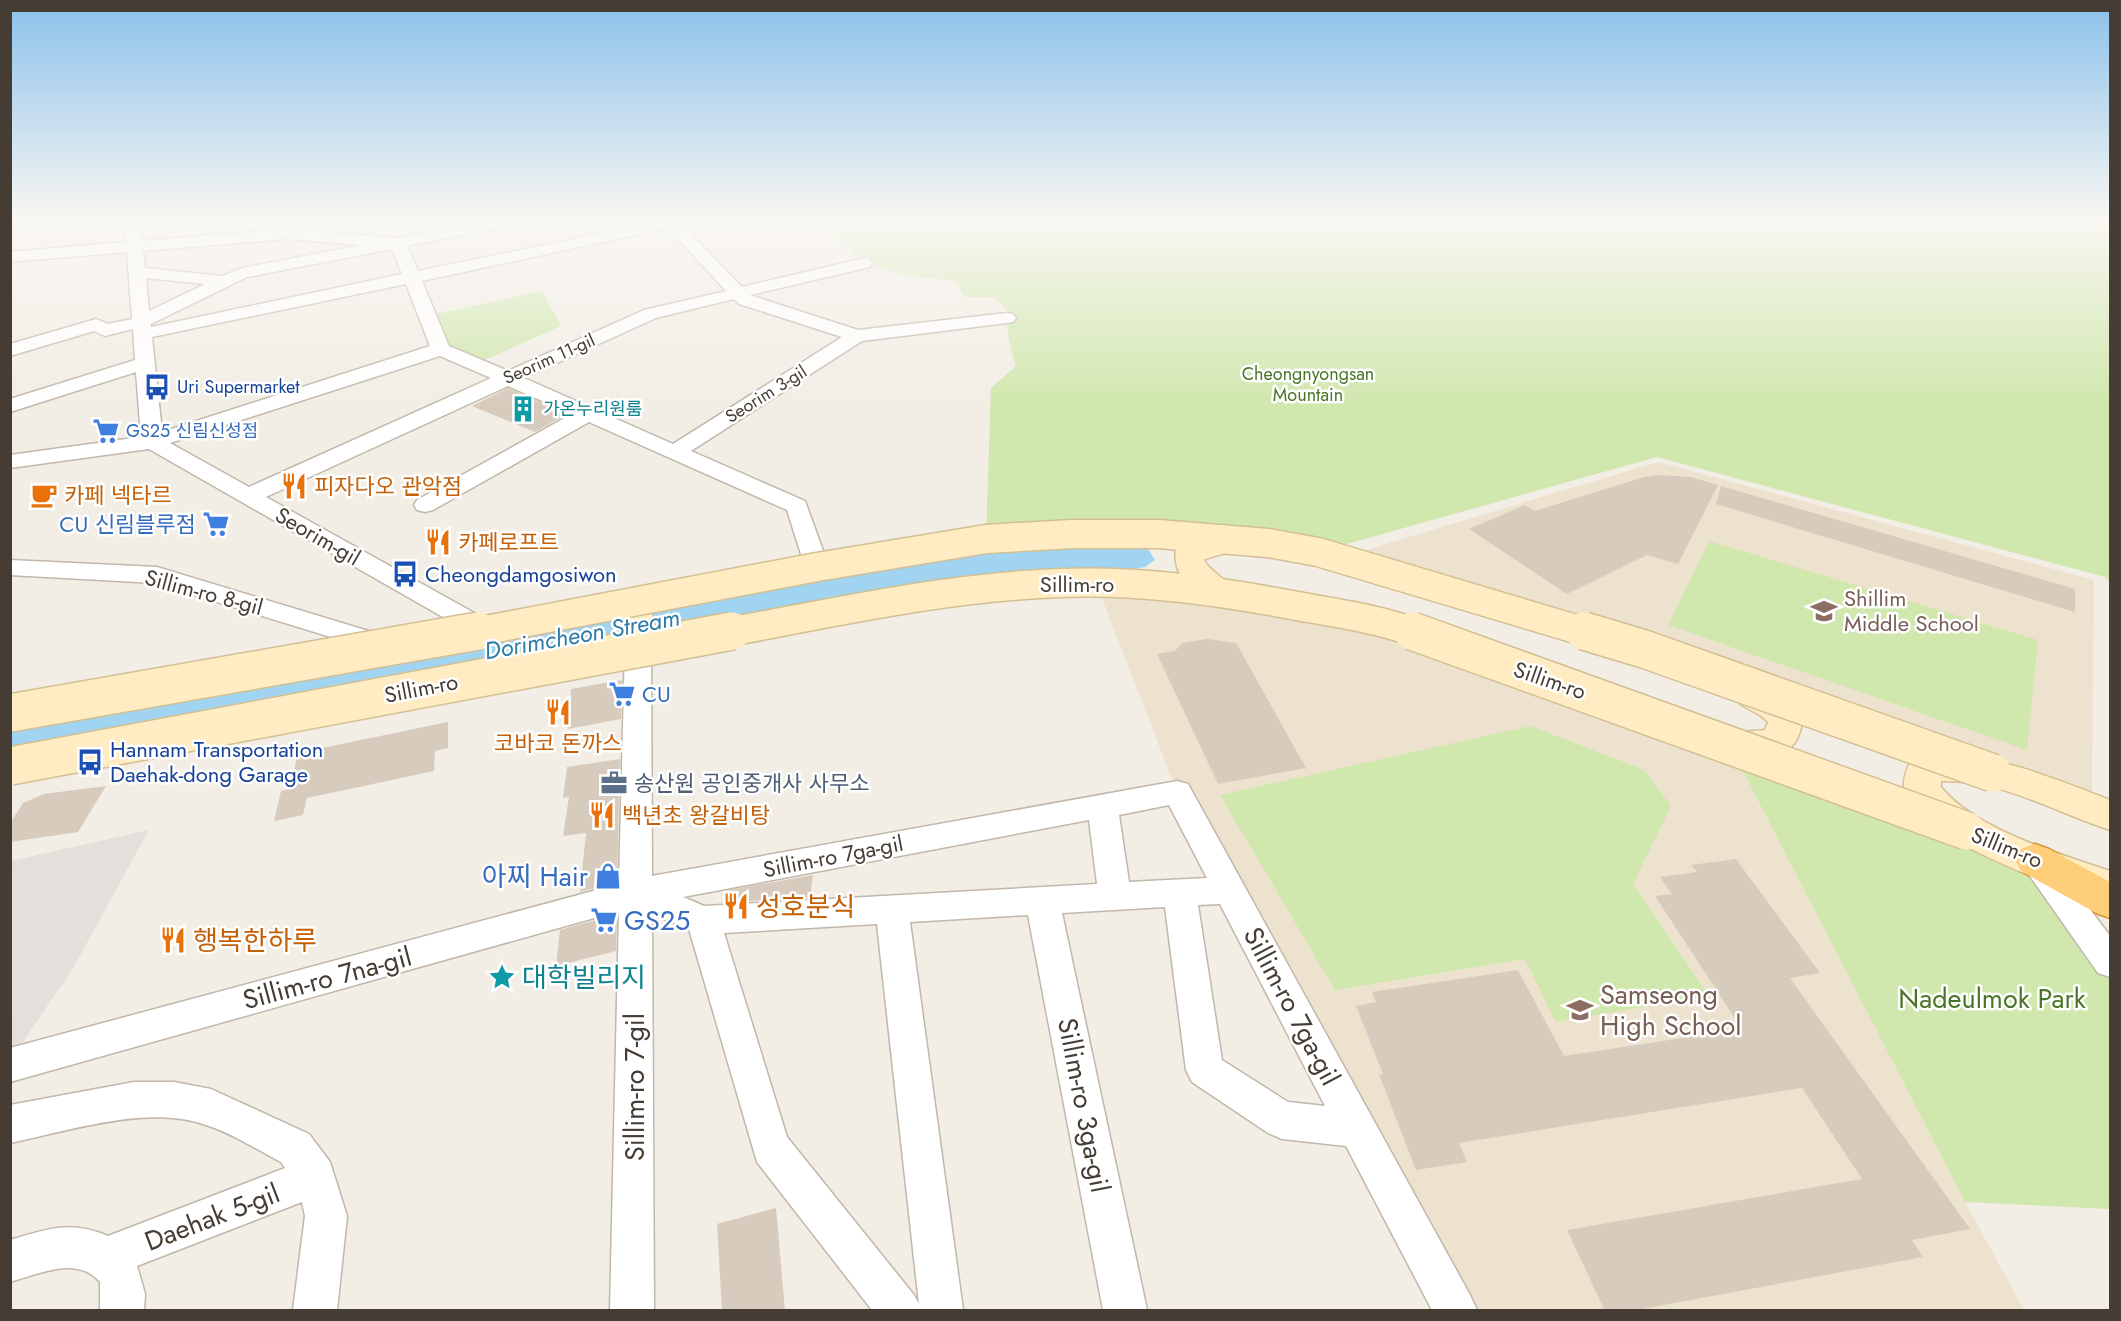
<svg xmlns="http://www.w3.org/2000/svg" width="2121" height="1321" font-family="Jost,'Noto Sans KR',sans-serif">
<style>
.industrial{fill:#e4dfda}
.education{fill:#ece2ce}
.green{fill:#d0e7ad}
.parking{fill:#e3e0dd}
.water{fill:#a0d4f0}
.building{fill:#d7cbbd}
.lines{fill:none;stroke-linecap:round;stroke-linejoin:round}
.minor-casing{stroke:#c1b7aa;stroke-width:3}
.secondary-casing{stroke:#d3bf94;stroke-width:3}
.trunk-casing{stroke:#dd9533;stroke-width:3}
.minor{fill:#fff;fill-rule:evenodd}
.secondary{fill:#ffecc2;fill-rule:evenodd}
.trunk{fill:#fece7b;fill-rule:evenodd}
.secondary-bridge-far1-casing{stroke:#d3bf94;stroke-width:31;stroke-linecap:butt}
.secondary-bridge-casing{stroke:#d3bf94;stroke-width:40;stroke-linecap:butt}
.secondary-bridge-far1{stroke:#ffecc2;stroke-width:28}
.secondary-bridge{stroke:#ffecc2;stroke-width:37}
.labels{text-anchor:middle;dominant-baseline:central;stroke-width:5;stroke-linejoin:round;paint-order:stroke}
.far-street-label{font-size:18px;fill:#453d34;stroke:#fff}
.far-park-label{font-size:18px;fill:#4a7628;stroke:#fff}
.far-transit-label{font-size:18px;fill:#164399;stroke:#fff;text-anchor:start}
.far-culture-label{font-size:18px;fill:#0d838f;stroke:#fff;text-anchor:start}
.far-shop-label{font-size:18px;fill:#366cbe;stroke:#fff;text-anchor:start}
.food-label{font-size:22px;fill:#c56008;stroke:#fff;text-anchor:start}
.shop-label{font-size:22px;fill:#366cbe;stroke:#fff;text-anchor:end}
.street-label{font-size:22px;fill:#453d34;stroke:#fff}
.transit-label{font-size:22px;fill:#164399;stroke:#fff;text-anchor:start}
.education-label{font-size:22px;fill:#785e54;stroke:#fff;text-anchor:start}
.service-label{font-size:22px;fill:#4e5e75;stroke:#fff;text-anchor:start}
.water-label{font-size:24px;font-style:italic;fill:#2d7ba8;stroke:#fff}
.near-shop-label{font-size:27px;fill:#366cbe;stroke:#fff;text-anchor:end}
.near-food-label{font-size:27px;fill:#c56008;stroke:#fff;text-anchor:start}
.near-culture-label{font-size:27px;fill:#0d838f;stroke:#fff;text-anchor:start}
.near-street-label{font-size:27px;fill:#453d34;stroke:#fff}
.near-education-label{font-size:27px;fill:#785e54;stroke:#fff;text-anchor:start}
.near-park-label{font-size:27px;fill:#4a7628;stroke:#fff}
</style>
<rect width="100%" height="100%" fill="#f2ede5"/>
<path class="industrial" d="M149,830L72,970L22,1043L11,1046V861Z"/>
<path class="education" d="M1658,462L2094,580L2092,797L1359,552Z
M1096,583L1320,609L1730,746L1965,1202L2024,1310H1455L1177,792Z"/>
<path class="green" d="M823,221H2110V583L2105,577L1657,457L1318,552L986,539L991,388L1016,366C1012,352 1003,326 1010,313L994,297H965L955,281L906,275L864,263Z
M542,291L561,326L476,364L441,349L428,316Z
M1709,541L2038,640L2027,750L1668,625Z
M1531,726L1644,770L1671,806L1633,884L1709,996L1556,1022L1525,959L1335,990L1220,795Z
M1730,746L2035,860L2110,962V1209L1965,1202Z"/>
<path class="parking" d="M120,850L61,957L11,1027V873Z"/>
<path class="water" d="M982,544H1145L1155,560L1145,567L1096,576L11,758L10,718Z"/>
<path class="building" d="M508,388L567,414L535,432L472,406Z
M1657,475L1691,477L1718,485L1678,564L1647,555L1567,594L1469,529L1525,505L1535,511L1644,477Z
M1721,486L2075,589V612L1716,504Z
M1207,639L1236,643L1306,768L1218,784L1157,654L1175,651L1182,643Z
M622,680L621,719L568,729L571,689Z
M448,722V748L435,751L434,771L307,798L303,815L274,821L281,791L290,789L298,753Z
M620,759L617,882L580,892L586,833L563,836L569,797L563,798L567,767Z
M106,786L78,832L10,842V823L23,803L44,794Z
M1736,859L1820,973L1790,978L1970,1229L1912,1240L1923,1257L1631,1311H1605L1567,1230L1862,1179L1802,1088L1459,1143L1467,1162L1416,1170L1379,1074H1383L1356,1006L1376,1002L1372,992L1518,970L1564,1056L1742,1029L1655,896L1672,894L1660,877L1697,872L1691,865Z
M813,875L810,898L730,902V890Z
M617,914L616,951L556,966L560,930Z
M776,1208L785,1311H722L717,1224Z"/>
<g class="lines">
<g class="minor-casing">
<path id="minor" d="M124,221H140L142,241L287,229L397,238L488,221H518L510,226L407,246L418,271L661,221H678L742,287L864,258L870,259L872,263L870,267L750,295L858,330L1007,313L1013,314L1016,318L1013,322L1007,323L862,341L691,451L805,501L829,567L826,572L817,574L808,572L805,567L787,510L589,422L433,510L425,512L417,510L414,505L417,500L572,414L508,386L266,497L494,624L498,630L494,636L485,639L476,636L149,449L10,468V455L141,437L136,372L10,412V399L135,360L133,329L105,336L94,331L10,356V344L96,319L108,324L132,319L127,252L10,262V252L126,242ZM668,228L726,291L644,310L508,371L449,346L422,281ZM287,239L361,245L242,268L223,276L145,268L143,251ZM392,249L402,274L151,327V324L247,277ZM146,278L205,284L149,311ZM406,284L430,346L162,432L152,337ZM734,299L739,304L842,337L673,444L524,378L656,318ZM440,356L491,378L249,487L170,443Z
M10,560L157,567L395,639L399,645L395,651L386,654L155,583L10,575Z
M638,638L647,641L651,647L652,876L1177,781L1188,784L1470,1295L1477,1310H1432L1346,1146L1282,1139L1268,1133L1192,1082L1186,1070L1165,907L1062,913L1147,1310H1103L1028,915L910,922L963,1310H872L757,1162L689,929L652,914L654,1310H610L619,911L10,1082V1048L619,884L625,647L629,641ZM1169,805L1207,878L1129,882L1119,815ZM1089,820L1097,884L704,906L683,897ZM1220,904L1325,1106L1288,1102L1222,1060L1198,905ZM877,924L919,1304L914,1295L787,1137L724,933Z
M2038,850L2049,854L2110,936V977L2098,973L2027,872L2022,863L2027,854Z
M134,1082H174L211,1089L309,1134L330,1162L347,1216L337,1310H293L305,1216L302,1202L137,1266L145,1294L144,1310H100V1282C77,1255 39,1274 10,1282V1240C48,1229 70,1220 108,1236L285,1168L281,1162C257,1150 232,1133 206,1125C148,1104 69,1131 10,1143V1105Z"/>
</g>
<g class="secondary-casing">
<path id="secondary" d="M635,596L646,599C654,612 658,642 650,655L638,658L626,655C618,642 616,612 624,599Z
M1750,684C1773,691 1791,698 1803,719C1801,728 1799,739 1792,746C1777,763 1737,761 1717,755L1712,746L1717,737L1730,733L1765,730L1768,722C1757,710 1741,709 1733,696L1738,688Z
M1942,754C2001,756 2056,779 2110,800V830C2054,812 2001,779 1941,781V787C1974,829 2060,854 2110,871V903C2068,892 1909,836 1904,789C1903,779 1906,771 1910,762Z"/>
</g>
<g class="trunk-casing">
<path id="trunk" d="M2035,844L2049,849L2110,882V918L2096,913L2021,871L2015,860L2021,849Z"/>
</g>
<use href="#minor" class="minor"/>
<use href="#secondary" class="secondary"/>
<use href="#trunk" class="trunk"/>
<g class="secondary-bridge-far1-casing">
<path id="secondary-bridge-far1" d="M1217,592C1202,580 1186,570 1190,549L1223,539
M470,633L817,567L986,539L1072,534H1158L1268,543L1318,552L1589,633
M724,633C836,612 947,587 1061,583C1140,580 1219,591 1297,606C1336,613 1379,619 1416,633"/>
</g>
<g class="secondary-bridge-casing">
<path id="secondary-bridge" d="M1412,631L1967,831
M1584,631L1644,649L1993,773
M10,713L478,631
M10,766L732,631"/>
</g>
<use href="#secondary-bridge-far1" class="secondary-bridge-far1"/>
<use href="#secondary-bridge" class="secondary-bridge"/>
</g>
<linearGradient id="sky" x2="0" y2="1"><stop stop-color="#8bc1eb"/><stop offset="0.54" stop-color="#f9f7f3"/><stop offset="1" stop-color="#f9f7f3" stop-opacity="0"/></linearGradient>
<rect width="2121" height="406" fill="url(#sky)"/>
<defs>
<g id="bus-bare" transform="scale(2.07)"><path d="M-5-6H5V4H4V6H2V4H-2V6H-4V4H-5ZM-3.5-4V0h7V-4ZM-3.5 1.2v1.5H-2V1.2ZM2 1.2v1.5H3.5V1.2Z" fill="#1a4fb4" stroke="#fff" stroke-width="2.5" paint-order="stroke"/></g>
<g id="building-bare" transform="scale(2.07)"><path d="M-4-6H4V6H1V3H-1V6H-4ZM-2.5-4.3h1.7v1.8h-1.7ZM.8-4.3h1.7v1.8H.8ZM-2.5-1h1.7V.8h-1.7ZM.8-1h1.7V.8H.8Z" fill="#0f9aa8" stroke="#fff" stroke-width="2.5" paint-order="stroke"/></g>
<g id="supermarket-bare" transform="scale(2.07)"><path d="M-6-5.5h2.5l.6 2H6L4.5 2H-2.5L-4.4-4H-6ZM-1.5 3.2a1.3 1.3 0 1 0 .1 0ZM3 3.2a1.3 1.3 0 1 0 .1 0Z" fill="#3f7fe0" stroke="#fff" stroke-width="2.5" paint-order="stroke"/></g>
<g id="restaurant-bare" transform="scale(2.07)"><path d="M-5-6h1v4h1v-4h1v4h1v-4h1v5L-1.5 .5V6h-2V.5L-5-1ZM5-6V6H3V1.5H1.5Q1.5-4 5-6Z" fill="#e8710a" stroke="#fff" stroke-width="2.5" paint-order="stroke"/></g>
<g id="cafe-bare" transform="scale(2.07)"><path d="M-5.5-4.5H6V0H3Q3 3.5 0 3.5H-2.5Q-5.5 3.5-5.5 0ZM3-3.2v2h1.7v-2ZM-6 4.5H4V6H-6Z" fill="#e8710a" stroke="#fff" stroke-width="2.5" paint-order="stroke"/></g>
<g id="school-bare" transform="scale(2.07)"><path d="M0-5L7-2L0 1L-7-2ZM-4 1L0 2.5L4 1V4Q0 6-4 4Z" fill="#8d6e63" stroke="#fff" stroke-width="2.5" paint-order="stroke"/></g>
<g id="office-bare" transform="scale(2.07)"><path d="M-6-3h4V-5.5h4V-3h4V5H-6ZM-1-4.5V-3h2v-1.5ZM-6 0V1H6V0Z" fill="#5c6f8a" stroke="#fff" stroke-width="2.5" paint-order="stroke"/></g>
<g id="shop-bare" transform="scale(2.07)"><path d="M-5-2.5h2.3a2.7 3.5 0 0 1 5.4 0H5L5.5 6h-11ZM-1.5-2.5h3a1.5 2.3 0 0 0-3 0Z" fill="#3f7fe0" stroke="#fff" stroke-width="2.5" paint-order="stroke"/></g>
<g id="sight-bare" transform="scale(2.07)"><path d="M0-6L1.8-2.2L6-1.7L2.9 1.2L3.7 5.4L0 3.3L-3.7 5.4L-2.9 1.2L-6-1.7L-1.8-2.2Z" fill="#0f9aa8" stroke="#fff" stroke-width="2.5" paint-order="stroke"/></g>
</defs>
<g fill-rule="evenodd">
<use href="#bus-bare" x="157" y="387"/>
<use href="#building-bare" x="523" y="409"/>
<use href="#supermarket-bare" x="106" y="431"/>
<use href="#restaurant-bare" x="294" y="486"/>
<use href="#cafe-bare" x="44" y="495"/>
<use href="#supermarket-bare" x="216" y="524"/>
<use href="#restaurant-bare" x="438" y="542"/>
<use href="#bus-bare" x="405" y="574"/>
<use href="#school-bare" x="1824" y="611"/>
<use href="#supermarket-bare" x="622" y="694"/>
<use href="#restaurant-bare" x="558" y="712"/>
<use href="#bus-bare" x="90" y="762"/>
<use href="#office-bare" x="614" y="783"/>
<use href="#restaurant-bare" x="602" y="815"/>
<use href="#shop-bare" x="608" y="876"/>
<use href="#restaurant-bare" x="736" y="906"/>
<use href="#supermarket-bare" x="604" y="920"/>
<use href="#restaurant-bare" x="173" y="940"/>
<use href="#sight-bare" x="502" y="977"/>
<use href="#school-bare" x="1580" y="1010"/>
</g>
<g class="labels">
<g class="far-street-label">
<text transform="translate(549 359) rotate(-24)">Seorim 11-gil</text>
<text transform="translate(766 394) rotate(-32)">Seorim 3-gil</text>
</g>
<g class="far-park-label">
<text x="1308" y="374">Cheongnyongsan<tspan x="1308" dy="21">Mountain</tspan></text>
</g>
<g class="far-transit-label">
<text x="177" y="387">Uri Supermarket</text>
</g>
<g class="far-culture-label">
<text x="543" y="409">가온누리원룸</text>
</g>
<g class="far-shop-label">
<text x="126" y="431">GS25 신림신성점</text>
</g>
<g class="food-label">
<text x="314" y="486">피자다오 관악점</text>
<text x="64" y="495">카페 넥타르</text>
<text x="458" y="542">카페로프트</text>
<text x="558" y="743" text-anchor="middle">코바코 돈까스</text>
<text x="622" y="815">백년초 왕갈비탕</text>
</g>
<g class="shop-label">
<text x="196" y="524">CU 신림블루점</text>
<text x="642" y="694" text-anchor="start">CU</text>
</g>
<g class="street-label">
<text transform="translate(318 536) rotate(30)">Seorim-gil</text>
<text x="1077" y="584">Sillim-ro</text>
<text transform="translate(204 592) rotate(15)">Sillim-ro 8-gil</text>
<text transform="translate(1550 680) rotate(19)">Sillim-ro</text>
<text transform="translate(421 688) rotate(-11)">Sillim-ro</text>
<text transform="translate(2007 847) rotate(22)">Sillim-ro</text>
<text transform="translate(833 856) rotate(-11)">Sillim-ro 7ga-gil</text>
</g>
<g class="transit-label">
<text x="425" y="574">Cheongdamgosiwon</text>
<text x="110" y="749">Hannam Transportation<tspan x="110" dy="25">Daehak-dong Garage</tspan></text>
</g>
<g class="education-label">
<text x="1844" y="598">Shillim<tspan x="1844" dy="25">Middle School</tspan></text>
</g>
<g class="service-label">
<text x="634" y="783">송산원 공인중개사 사무소</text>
</g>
<g class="water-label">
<text transform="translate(582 634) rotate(-10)">Dorimcheon Stream</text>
</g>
<g class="near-shop-label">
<text x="588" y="876">아찌 Hair</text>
<text x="624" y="920" text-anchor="start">GS25</text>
</g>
<g class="near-food-label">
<text x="756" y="906">성호분식</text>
<text x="193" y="940">행복한하루</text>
</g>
<g class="near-culture-label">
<text x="522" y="977">대학빌리지</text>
</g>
<g class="near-street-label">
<text transform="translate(327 978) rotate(-15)">Sillim-ro 7na-gil</text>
<text transform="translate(1292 1006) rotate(62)">Sillim-ro 7ga-gil</text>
<text transform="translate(634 1087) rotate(-90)">Sillim-ro 7-gil</text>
<text transform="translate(1084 1105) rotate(79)">Sillim-ro 3ga-gil</text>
<text transform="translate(212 1217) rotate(-21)">Daehak 5-gil</text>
</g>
<g class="near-education-label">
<text x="1600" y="994">Samseong<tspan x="1600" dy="31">High School</tspan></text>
</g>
<g class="near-park-label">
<text x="1992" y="998">Nadeulmok Park</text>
</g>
</g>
<rect width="2121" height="1321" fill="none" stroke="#453d34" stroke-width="24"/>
</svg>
